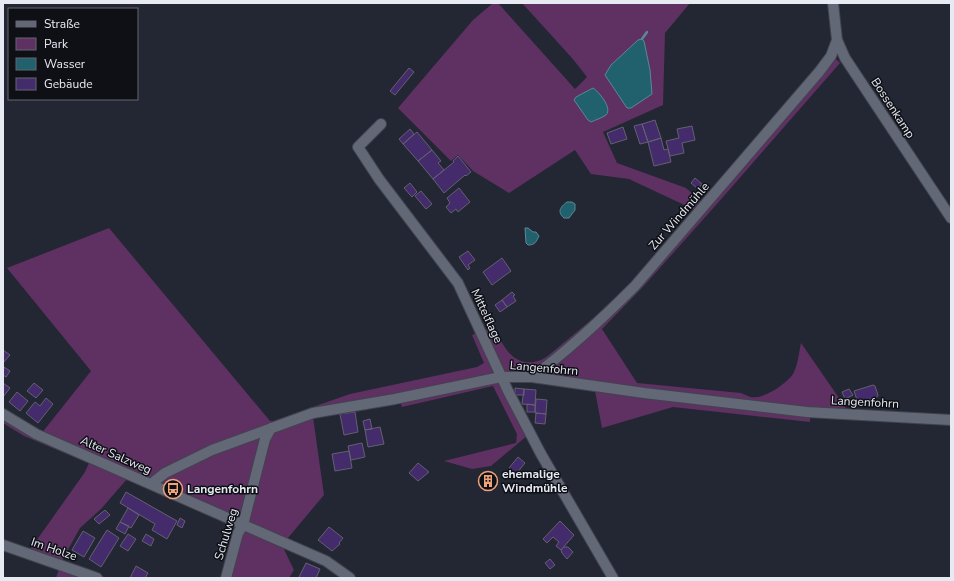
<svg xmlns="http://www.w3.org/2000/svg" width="954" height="581" font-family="'Nunito Sans',sans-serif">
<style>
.green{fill:#5f3062}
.water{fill:#21606d;stroke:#5c8995}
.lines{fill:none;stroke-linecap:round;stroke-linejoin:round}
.stream{stroke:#5c8995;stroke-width:2.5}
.building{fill:#432b6c;stroke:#64606f}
.minor-casing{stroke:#41444f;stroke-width:12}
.minor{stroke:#636876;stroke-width:10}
.labels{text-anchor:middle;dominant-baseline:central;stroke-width:3;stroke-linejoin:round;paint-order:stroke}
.street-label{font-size:12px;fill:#e7eaf2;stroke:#0e1016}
.poi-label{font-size:12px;font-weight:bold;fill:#e7eaf2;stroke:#0e1016;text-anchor:start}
</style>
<rect width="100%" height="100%" fill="#232733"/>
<path class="green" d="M493,3H498L575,89L587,77L572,58L522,3H690L665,33L663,105L603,132L617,163L686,188L702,202L744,164L836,59L840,63L716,205L642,288L602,329L637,383L741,393C744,394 747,396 750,397C763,400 786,384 793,374C798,365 799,352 801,343L848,411L810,410V422L673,407L602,428L595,391L513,380L501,381L528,435L491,466L472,469L444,461L516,443L517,434L493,386L402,407L400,402L313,417L324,495L282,545L294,570L289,578H223L236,524L127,479L101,509L80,528L61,562L108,578H56L59,569L29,551L85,472L89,463L24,436L3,423V411L41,434L91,371L7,268L109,228L270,421H273L350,394L477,367L484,363L472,335L494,326C502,345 513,368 538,361C542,360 546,357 549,355L609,305L649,263L695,210L629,179L591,174L575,150L509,193L473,171L458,155L451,161L398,108L473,20Z"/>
<path class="water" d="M642,39L644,41L650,70L652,94L631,108H627L605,75L611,65L638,40Z
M593,88C598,91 613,108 606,115C602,118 595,120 591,122L588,120L574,100L576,97Z
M567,202H572L575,204V210L569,218H564C557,212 560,207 567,202Z
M525,228H528L533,232H536L539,236C536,242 535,245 528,245L526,243Z"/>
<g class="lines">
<path class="stream" d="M642,39L647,32"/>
</g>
<path class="building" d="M409,68L414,72L395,95L390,91Z
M655,120L661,138L648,142L642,124Z
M642,124L648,142L640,144L634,126Z
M692,126L695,140L682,143L684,153L670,156L666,141L679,138L677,129Z
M623,127L627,139L611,144L607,133Z
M410,129L414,134L403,144L399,139Z
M417,132L432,150L418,161L403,144Z
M661,138L664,150L668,149L671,162L654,166L648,142Z
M432,150L441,161L438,163L444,170L433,179L418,161Z
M458,156L471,172L466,176L465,175L444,193L433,179L454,162L453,161Z
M695,178L702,184L698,189L691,183Z
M410,183L417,192L412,197L404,188Z
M459,188L470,202L458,212L456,209L451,213L446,207L450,203L447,198Z
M421,191L432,204L426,209L415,196Z
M468,251L475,260L468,265L470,268L468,270L459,257Z
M502,258L511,271L492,285L483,272Z
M512,292L515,295L513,296L516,301L507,307L502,300Z
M502,300L507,307L500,312L495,305Z
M3,350L10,355L3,363Z
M4,367L10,371L6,377L3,375Z
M3,383L10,388L3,397Z
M34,383L43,390L36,398L27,391Z
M873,385L875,386L878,395L877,397L858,403L854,391Z
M515,388L524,389V395H515Z
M524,389L536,390L535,405L522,404Z
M849,389L853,395L845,399L842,392Z
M17,392L28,401L20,411L9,402Z
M46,398L53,404L38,423L26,413L35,402L40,406Z
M536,399L547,400L546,414L535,413Z
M527,404L535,405V412H527Z
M355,412L358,432L344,435L340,414Z
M536,413L546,414L545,424L535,423Z
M370,419L372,429L365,430L363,421Z
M380,427L384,444L368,447L365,430Z
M362,443L365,457L351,460L348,446Z
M349,451L352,468L335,471L332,454Z
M518,457L525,463L516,474L509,468Z
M418,463L429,472L418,481L409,473Z
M482 481a6 6 0 1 1 12 0a6 6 0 1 1-12 0Z
M126,492L177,521L167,539L152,530L155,524L120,503Z
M128,508L139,515L131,528L120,522Z
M105,510L110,515L99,524L94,519Z
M180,518L185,521L182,528L177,525Z
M560,521L574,535L561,550L556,546L559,542L553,537L547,543L543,539Z
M120,522L129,526L125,534L116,529Z
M329,527L343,538L339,543L340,544L332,551L318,540Z
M107,530L119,538L101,567L89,559Z
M83,531L95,538L84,557L72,550Z
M128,534L136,539L128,551L120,546Z
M146,534L154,539L151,546L142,541Z
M564,547H568L573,552L567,559L562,553L561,550Z
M550,559L555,565L550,569L545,563Z
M306,563L320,569L316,578H302L299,577Z
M136,566L148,573L145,578H130Z"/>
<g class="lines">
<g class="minor-casing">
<path id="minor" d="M833,3L837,40L845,58L951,218
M381,124L358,147L379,179L458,283L508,391L541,454L613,578
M532,377C568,351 604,317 635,286L819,72L831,56L837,40
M3,414L36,434L326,561L350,578
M151,484L165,473L212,450L313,413L395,399L501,377H532L644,393L807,412L951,420
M3,545L97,578
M226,578L238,533L243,525L265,439L271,428"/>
</g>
<use href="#minor" class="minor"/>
</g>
<defs>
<g id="building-ring" transform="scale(1)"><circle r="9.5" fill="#0e1016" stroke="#f0a27a" stroke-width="1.5"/><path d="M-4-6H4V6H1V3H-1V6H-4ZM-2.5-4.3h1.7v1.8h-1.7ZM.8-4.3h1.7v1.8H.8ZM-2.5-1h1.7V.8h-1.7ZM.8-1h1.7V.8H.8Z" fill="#f0a27a"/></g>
<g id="bus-ring" transform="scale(1)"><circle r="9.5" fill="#0e1016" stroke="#f0a27a" stroke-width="1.5"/><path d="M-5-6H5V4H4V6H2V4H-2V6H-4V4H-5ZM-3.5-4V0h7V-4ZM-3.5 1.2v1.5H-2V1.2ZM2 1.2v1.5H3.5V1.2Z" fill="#f0a27a"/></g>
</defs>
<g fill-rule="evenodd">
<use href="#building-ring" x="488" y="481"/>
<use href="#bus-ring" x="173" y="489"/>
</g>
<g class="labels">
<g class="street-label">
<text transform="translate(893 108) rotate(57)">Bossenkamp</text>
<text transform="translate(679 216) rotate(-49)">Zur Windmühle</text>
<text transform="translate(487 316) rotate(65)">Mittelflage</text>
<text transform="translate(544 368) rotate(5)">Langenfohrn</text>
<text transform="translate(865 402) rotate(3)">Langenfohrn</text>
<text transform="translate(116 455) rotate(24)">Alter Salzweg</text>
<text transform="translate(226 534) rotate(-73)">Schulweg</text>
<text transform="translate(54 549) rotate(19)">Im Holze</text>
</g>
<g class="poi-label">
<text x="502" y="474">ehemalige<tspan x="502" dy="14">Windmühle</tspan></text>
<text x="187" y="489">Langenfohrn</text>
</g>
</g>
<rect width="954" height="581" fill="none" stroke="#e7eaf2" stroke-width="8"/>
<rect x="8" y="8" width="130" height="92" fill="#0e1016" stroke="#65676e"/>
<rect x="16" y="21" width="20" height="6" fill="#636876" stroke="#65676e"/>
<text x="44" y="28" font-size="12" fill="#e7eaf2">Straße</text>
<rect x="16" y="38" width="20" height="12" fill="#5f3062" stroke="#65676e"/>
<text x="44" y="48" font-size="12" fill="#e7eaf2">Park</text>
<rect x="16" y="58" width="20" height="12" fill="#21606d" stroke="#65676e"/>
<text x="44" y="68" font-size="12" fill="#e7eaf2">Wasser</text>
<rect x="16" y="78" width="20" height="12" fill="#432b6c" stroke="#65676e"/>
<text x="44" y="88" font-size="12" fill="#e7eaf2">Gebäude</text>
</svg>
